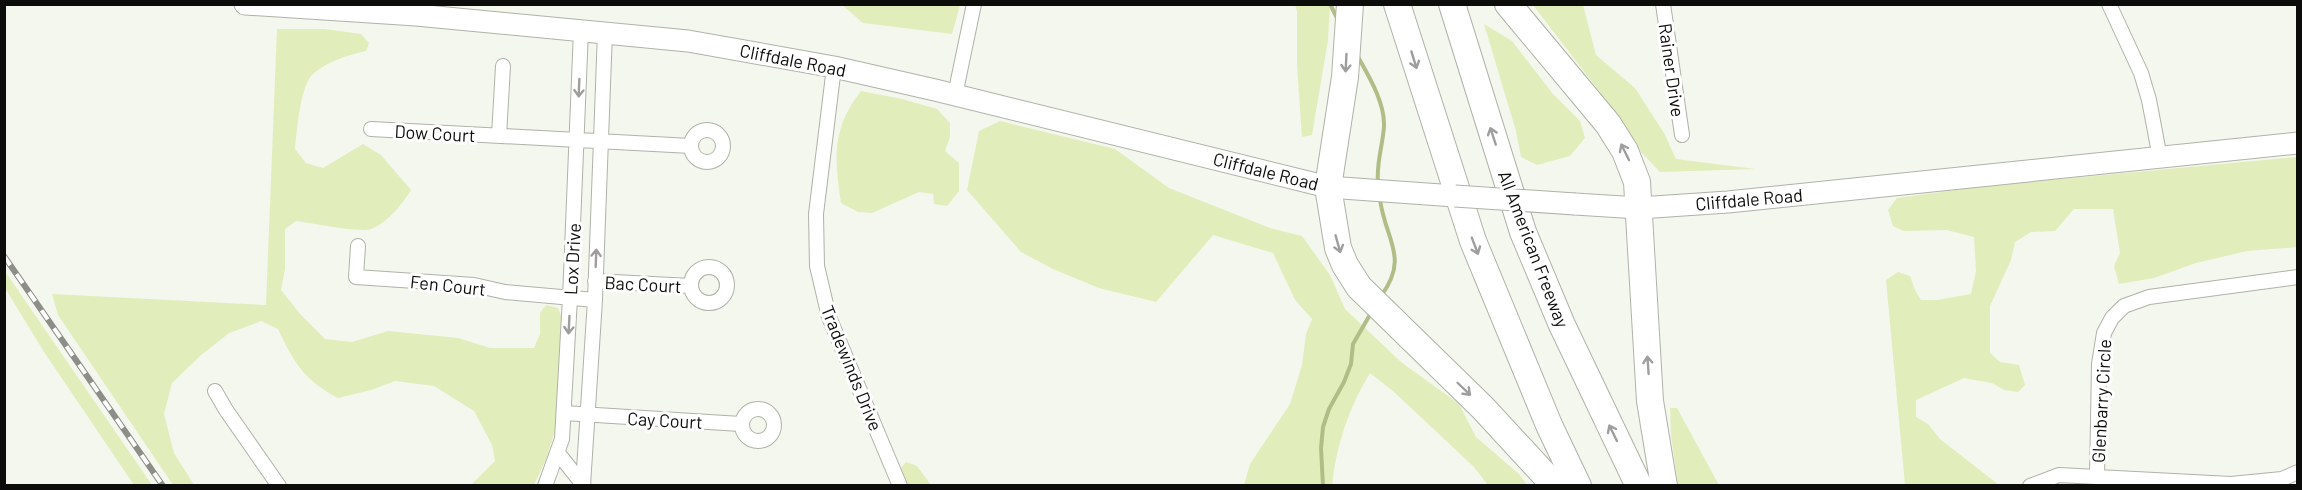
<svg xmlns="http://www.w3.org/2000/svg" width="2302" height="490" font-family="Barlow,sans-serif">
<style>
.green{fill:#e2edbc}
.lines{fill:none;stroke-linecap:round;stroke-linejoin:round}
.stream{stroke:#b1bd87;stroke-width:4}
.minor-casing{stroke:#afb2a8;stroke-width:16}
.primary-casing{stroke:#afb2a8;stroke-width:23}
.motorway-casing{stroke:#afb2a8;stroke-width:28}
.minor{stroke:#fff;stroke-width:14}
.primary{stroke:#fff;stroke-width:21}
.motorway{stroke:#fff;stroke-width:26}
.rail-casing{stroke:#8c8e87;stroke-width:6}
.rail{stroke:#fff;stroke-width:4;stroke-dasharray:11;stroke-linecap:butt}
.primary-bridge-casing{stroke:#afb2a8;stroke-width:23;stroke-linecap:butt}
.primary-bridge{stroke:#fff;stroke-width:21}
.oneway{stroke:#9e9e9d}
.labels{text-anchor:middle;dominant-baseline:central;stroke-width:6;stroke-linejoin:round;paint-order:stroke}
.street-label{font-size:18px;fill:#0c0d0a;stroke:#fff}
</style>
<rect width="100%" height="100%" fill="#f4f7ed"/>
<path class="green" d="M842,5H960L952,34L863,23Z
M1295,5H1330L1328,40L1312,135L1302,137L1297,66V11Z
M1533,5H1583L1596,55L1635,88L1664,133L1676,159L1755,169L1660,172L1640,151L1609,104Z
M1484,24L1512,41L1553,94L1580,121L1585,138L1570,156L1537,165L1521,157L1516,131Z
M277,29H325L361,34L369,43L366,51C348,55 329,61 314,73C300,84 297,131 295,149L306,163L323,168L363,144L381,155L411,190C401,205 389,222 371,229C359,233 311,223 296,221L285,229V269L281,290L301,315L325,339L352,342L388,331L458,338L490,348H534L540,334V313L546,305L558,308L564,324L556,428L546,459L534,485H471L495,461L492,445L474,411L434,386L395,381L371,390L338,398C304,380 294,363 278,329L261,321L229,333L200,356L172,383L164,414L174,453L194,485H173L58,315L52,294L266,305Z
M861,91L902,99L937,109L950,123V137L945,151L959,163V191L947,206L934,204L933,194L919,192L872,213L858,212L841,203C834,158 832,128 861,91Z
M1000,121L1115,149L1169,188L1270,228L1302,236L1330,275L1345,309L1401,362L1459,404L1476,437L1519,474L1527,485H1488L1474,467L1393,391L1370,373C1349,407 1336,446 1332,485H1244L1250,464L1290,404L1302,365L1306,334L1312,319L1295,300L1273,253L1213,235L1156,302L1099,288L1053,269L1021,252L967,190L979,131Z
M2297,157V247L2247,251L2196,263L2154,278L2119,284L2114,266L2120,253L2113,209H2074L2055,231L2031,232L2015,242L2011,260L1990,306V353L2000,362L2019,365L2025,385L2018,392L2004,390L1992,383L1964,378L1916,400V417L1928,424L1940,439L1999,485H1905L1886,280L1898,272L1910,276L1915,290L1921,300H1937L1971,294L1976,271L1974,237L1946,230L1904,231L1893,226L1888,210L1897,198L1977,187Z
M4,270L152,485H134L44,352L5,288Z
M1670,408H1677L1719,485H1678L1671,435Z
M906,462L917,466L931,485H905L900,469Z"/>
<g class="lines">
<path class="stream" d="M1330,4L1338,20
M1357,55C1368,75 1385,102 1384,126C1383,145 1376,163 1378,183
M1380,199C1385,240 1410,257 1381,296
M1323,486L1321,448L1323,427L1329,409L1344,382L1351,364L1353,344L1371,313"/>
<g class="minor-casing">
<path id="minor" d="M1663,4L1682,135
M2109,4L2141,73L2149,100L2160,158
M834,67L816,214L817,266L829,317L900,486
M955,95L974,4
M371,129L691,146
M691 146a16 16 0 1 1 32 0a16 16 0 1 1-32 0Z
M499,136L503,66
M358,246L356,277L474,285L505,292L595,300
M691 285a18 18 0 1 1 36 0a18 18 0 1 1-36 0Z
M595,281L691,286
M215,391L226,410L279,486
M742 425a16 16 0 1 1 32 0a16 16 0 1 1-32 0Z
M564,413L741,424
M558,453L584,486
M2097,477L2099,364L2104,333L2112,318L2124,306L2149,297L2298,277
M583,485L595,300L605,32
M545,486L562,439L570,298L581,30
M2030,486L2059,475L2231,484L2282,479L2298,472"/>
</g>
<g class="primary-casing">
<path id="primary" d="M245,4L416,15L688,41L834,67L935,90L1328,187L1455,196
M1575,204L1639,208L1728,202L2298,143"/>
</g>
<g class="motorway-casing">
<path id="motorway" d="M1350,4L1345,77L1328,187L1338,248L1345,265L1359,287L1483,408L1555,486
M1397,4L1473,241L1549,425L1578,486
M1452,4L1523,232L1562,325L1639,486
M1508,4L1608,124L1625,151L1637,182L1650,401L1664,486"/>
</g>
<use href="#minor" class="minor"/>
<use href="#primary" class="primary"/>
<use href="#motorway" class="motorway"/>
<g class="rail-casing">
<path id="rail" d="M4,256L163,486"/>
</g>
<use href="#rail" class="rail"/>
<g class="primary-bridge-casing">
<path id="primary-bridge" d="M1455,196L1575,204"/>
</g>
<use href="#primary-bridge" class="primary-bridge"/>
</g>
<defs><path id="oneway-shaft" d="M-6 0H5M1.5-3L5.5 0L1.5 3" fill="none" stroke-width="1.6" stroke-linecap="round" stroke-linejoin="round" transform="scale(1.5)"/></defs>
<g class="oneway">
<use href="#oneway-shaft" transform="translate(1414 60) rotate(73)"/>
<use href="#oneway-shaft" transform="translate(1346 63) rotate(93)"/>
<use href="#oneway-shaft" transform="translate(579 88) rotate(92)"/>
<use href="#oneway-shaft" transform="translate(1493 136) rotate(-108)"/>
<use href="#oneway-shaft" transform="translate(1625 152) rotate(-116)"/>
<use href="#oneway-shaft" transform="translate(1338 244) rotate(74)"/>
<use href="#oneway-shaft" transform="translate(1475 246) rotate(69)"/>
<use href="#oneway-shaft" transform="translate(596 258) rotate(-88)"/>
<use href="#oneway-shaft" transform="translate(569 325) rotate(93)"/>
<use href="#oneway-shaft" transform="translate(1648 365) rotate(-94)"/>
<use href="#oneway-shaft" transform="translate(1464 389) rotate(44)"/>
<use href="#oneway-shaft" transform="translate(1613 433) rotate(-116)"/>
</g>
<g class="labels">
<g class="street-label">
<text transform="translate(793 60) rotate(11)">Cliffdale Road</text>
<text transform="translate(1672 70) rotate(82)">Rainer Drive</text>
<text transform="translate(435 133) rotate(3)">Dow Court</text>
<text transform="translate(1266 171) rotate(14)">Cliffdale Road</text>
<text transform="translate(1749 199) rotate(-5)">Cliffdale Road</text>
<text transform="translate(1534 249) rotate(69)">All American Freeway</text>
<text transform="translate(572 259) rotate(-87)">Lox Drive</text>
<text transform="translate(643 284) rotate(3)">Bac Court</text>
<text transform="translate(448 285) rotate(6)">Fen Court</text>
<text transform="translate(852 368) rotate(68)">Tradewinds Drive</text>
<text transform="translate(2101 401) rotate(-87)">Glenbarry Circle</text>
<text transform="translate(665 420) rotate(3)">Cay Court</text>
</g>
</g>
<rect width="2302" height="490" fill="none" stroke="#0c0d0a" stroke-width="12"/>
</svg>
